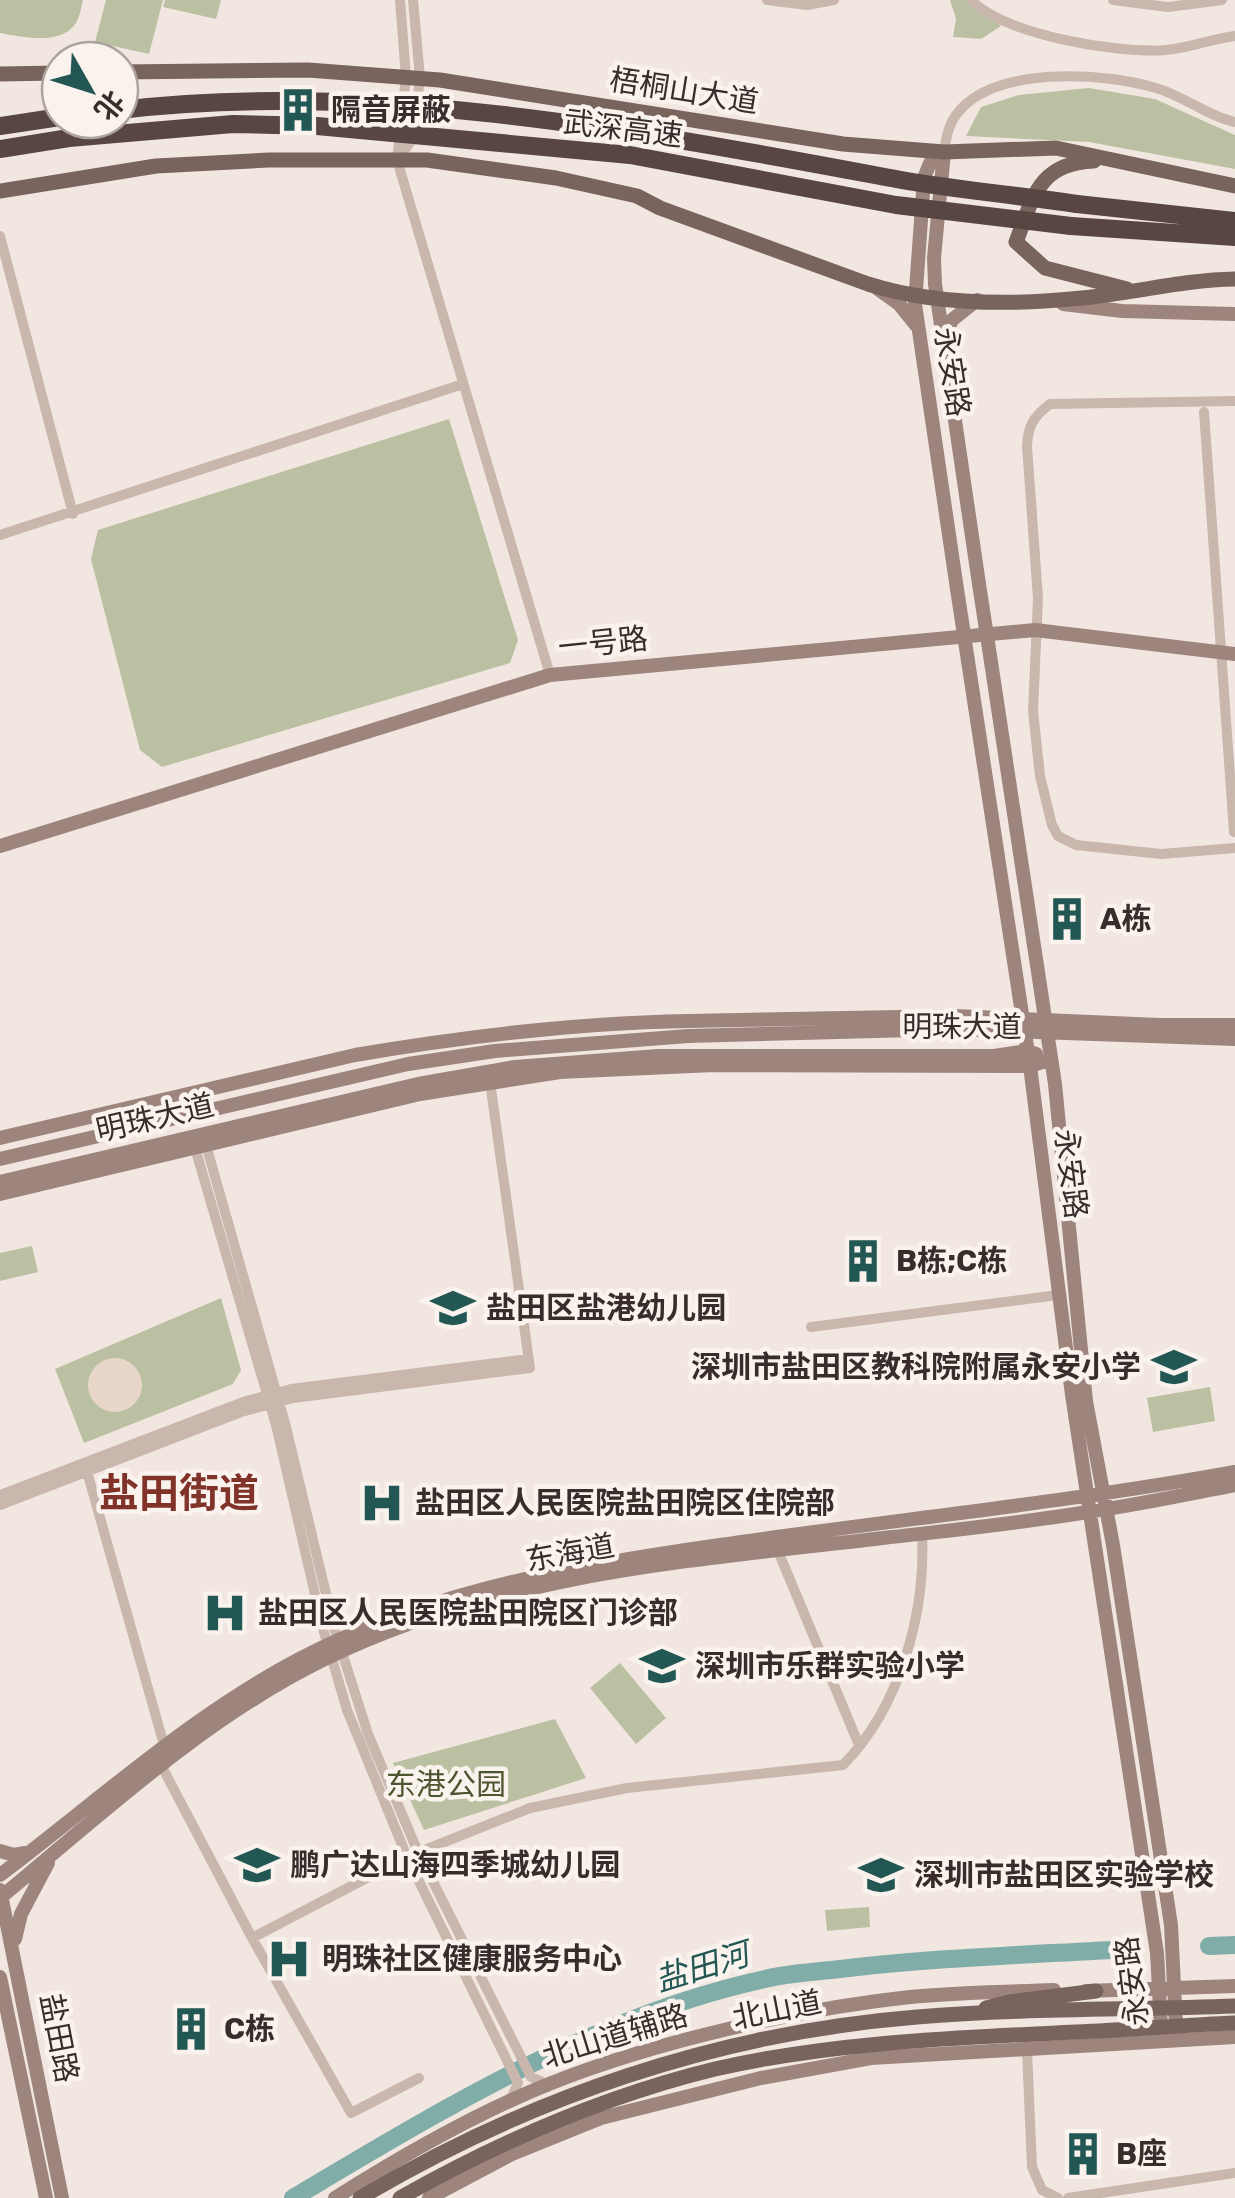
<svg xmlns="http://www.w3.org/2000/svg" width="1235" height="2198" font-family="Rubik,'Noto Sans SC',sans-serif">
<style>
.green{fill:#bac0a1}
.plaza{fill:#e8d6c9}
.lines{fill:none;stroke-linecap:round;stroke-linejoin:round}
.river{stroke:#81ada8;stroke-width:18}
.street{stroke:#c9b6ad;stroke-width:10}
.secondary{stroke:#9d857e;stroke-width:14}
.primary{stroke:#79635d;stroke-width:15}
.highway{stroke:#584643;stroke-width:18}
.secondary-bridge{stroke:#9d857e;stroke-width:14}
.highway-bridge{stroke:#584643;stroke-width:18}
.labels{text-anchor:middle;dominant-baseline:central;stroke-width:9;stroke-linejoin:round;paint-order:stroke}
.street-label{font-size:30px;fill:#382d2b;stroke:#f9f2ed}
.poi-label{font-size:30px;font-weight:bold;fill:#382d2b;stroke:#f9f2ed;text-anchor:start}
.park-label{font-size:30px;fill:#4d5530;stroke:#f9f2ed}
.water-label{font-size:32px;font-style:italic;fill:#235753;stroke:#f9f2ed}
.district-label{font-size:40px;font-weight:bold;fill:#813229;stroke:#f9f2ed}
</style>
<rect width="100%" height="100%" fill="#f2e7e0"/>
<path class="green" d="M0,0H83C81,7 80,17 76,23C61,46 22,37 0,33Z
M106,0H163L149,54L95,42Z
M165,0H221L216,19L163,7Z
M950,0H970L1001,26L981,39L953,37L956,19Z
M1089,88L1155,99L1235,135V169L1089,142L966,136L981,107L1019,95Z
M449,419L518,640L510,663L162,767L140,750L91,559L98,530Z
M32,1246L38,1272L0,1281V1253Z
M221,1298L241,1370L233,1384L84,1443L55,1369Z
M1210,1387L1215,1421L1153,1432L1147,1398Z
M620,1663L666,1718L636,1744L590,1688Z
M555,1719L586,1778L424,1830L393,1763Z
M869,1907L870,1927L827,1931L825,1910Z"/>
<path class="plaza" d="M88 1385a27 27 0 1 1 54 0a27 27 0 1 1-54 0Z"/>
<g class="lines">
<path class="river" d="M1209,1946L1235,1945
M293,2198C441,2110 594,2016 765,1979C789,1973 815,1972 840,1969C930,1958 1021,1955 1112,1950"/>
<path class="street" d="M400,0L406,77L397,160L550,675
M767,0L807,5L834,0
M971,0C1006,35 1117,54 1166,50C1189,48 1211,39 1235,36
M1113,0L1168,7L1222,0
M944,152C946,139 948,126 956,115C992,65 1104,72 1156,88C1184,96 1207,116 1235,122
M398,160L413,138L420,78L413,0
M0,236L73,514
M1235,401L1050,404C1033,417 1028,426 1027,446L1038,598L1033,711L1040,776L1052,825L1058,836L1076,845L1161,854L1235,848
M1204,412L1234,832
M0,535L463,384
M206,1145L285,1423L334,1627L368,1734L418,1852L531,2077L547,2084
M195,1148L276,1425L322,1625L347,1710L407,1857L518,2083L510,2101
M811,1327L1058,1295
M86,1468L164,1745
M0,1495L246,1401L291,1389L529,1359
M0,1505L241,1412L293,1398L530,1368L490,1082
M778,1551L859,1745
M161,1765L252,1938L351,2113L419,2078
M252,1938L407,1857L530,1808L627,1788L843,1765C900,1707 926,1613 922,1534
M1027,2050L1032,2167L1042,2190L1058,2198
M1068,2198L1235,2173"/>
<path class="secondary" d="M944,152L930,163L924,178L915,304L957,589
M944,152L934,258L935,284L979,584
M878,289L899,304L916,325
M1063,304L1122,311L1235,314
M943,341L952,320L977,300
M968,661L1030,1066L1072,1395L1157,1953L1161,2027L1168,2041
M991,662L1055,1084L1086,1401L1113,1545L1171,1925L1176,2026L1171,2036
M0,846L550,675L1035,630L1235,654
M0,1138L355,1055C466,1036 576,1023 688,1021
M0,1159L408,1064L495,1051L688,1036
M0,1182L418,1084L515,1067L658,1056H994L1027,1051L1036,1054
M0,1194L420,1094L560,1072L714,1065L1030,1066L1051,1059
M0,1851L14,1855L25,1853
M0,1875C102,1798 198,1709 313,1652C442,1588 579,1565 720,1545C891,1520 1064,1503 1235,1472
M0,1890L62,2198
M0,1898C102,1814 203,1719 323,1660C500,1573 690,1561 883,1538C953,1530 1024,1523 1093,1511C1141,1504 1188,1494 1235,1485
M15,1939L21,1914L48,1863
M0,1977L46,2198
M1086,1991L1235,1986
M335,2198C403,2155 474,2114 549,2084C654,2042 798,2009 910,1997C958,1992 1007,1992 1054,1990
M429,2198L512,2154L601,2118L761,2078L871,2058L1235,2037"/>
<path class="primary" d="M120,72L308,70L440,80L843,144L944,152L1056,148L1235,186
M0,74L60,73
M1094,161C1038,163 1033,198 1016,242L1045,268L1127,289
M0,191L156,166L269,160H427L556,178L637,196L660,208L868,284C934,305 1014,305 1082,298C1134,293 1183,280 1235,279
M986,2008L1009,2002L1096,1991
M360,2198C530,2097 718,2033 917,2017C1022,2008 1129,2010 1235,2006
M400,2198C499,2142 604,2096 715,2069C833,2042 955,2038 1076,2032C1129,2030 1182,2025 1235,2023"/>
<path class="highway" d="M0,126L60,117
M1077,204L1235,221
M1071,226L1235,237"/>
<path class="secondary-bridge" d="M979,584L991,662
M957,589L968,661
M688,1021L954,1016L1159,1025H1235
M688,1036L954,1029L1235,1039"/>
<path class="highway-bridge" d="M120,110C371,79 649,133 896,179C956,190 1017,195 1077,204
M0,149L69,138L233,124L317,126L630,155L896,205L1071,226"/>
</g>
<defs>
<g id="building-bare" transform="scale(3.45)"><path d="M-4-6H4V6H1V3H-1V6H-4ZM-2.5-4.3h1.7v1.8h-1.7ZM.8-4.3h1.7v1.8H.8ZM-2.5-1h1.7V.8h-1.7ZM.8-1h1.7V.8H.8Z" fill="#235753" stroke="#f9f2ed" stroke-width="2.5" paint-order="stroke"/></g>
<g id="school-bare" transform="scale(3.45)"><path d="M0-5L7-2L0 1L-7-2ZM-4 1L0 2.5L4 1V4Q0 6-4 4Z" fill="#235753" stroke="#f9f2ed" stroke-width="2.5" paint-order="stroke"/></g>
<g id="hospital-bare" transform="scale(3.45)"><path d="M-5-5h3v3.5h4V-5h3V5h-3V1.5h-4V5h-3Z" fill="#235753" stroke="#f9f2ed" stroke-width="2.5" paint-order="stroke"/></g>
</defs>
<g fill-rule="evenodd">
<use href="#building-bare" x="298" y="110"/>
<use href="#building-bare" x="1067" y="919"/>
<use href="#building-bare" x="863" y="1261"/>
<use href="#school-bare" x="453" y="1308"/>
<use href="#school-bare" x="1174" y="1367"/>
<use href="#hospital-bare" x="382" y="1503"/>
<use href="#hospital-bare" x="225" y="1613"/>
<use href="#school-bare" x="662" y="1666"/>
<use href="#school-bare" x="257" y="1865"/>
<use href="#school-bare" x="881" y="1875"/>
<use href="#hospital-bare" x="289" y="1959"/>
<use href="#building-bare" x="191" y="2029"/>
<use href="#building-bare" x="1083" y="2154"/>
</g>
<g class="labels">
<g class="street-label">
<text transform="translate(684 91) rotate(9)">梧桐山大道</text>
<text transform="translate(623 129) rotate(7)">武深高速</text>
<text transform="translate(952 372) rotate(81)">永安路</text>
<text transform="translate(603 643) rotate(-6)">一号路</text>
<text x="962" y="1027">明珠大道</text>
<text transform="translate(155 1118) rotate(-13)">明珠大道</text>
<text transform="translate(1071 1174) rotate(83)">永安路</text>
<text transform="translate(570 1553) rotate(-10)">东海道</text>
<text transform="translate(1132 1981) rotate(-97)">永安路</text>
<text transform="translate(777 2010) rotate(-11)">北山道</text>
<text transform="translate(615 2036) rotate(-17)">北山道辅路</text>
<text transform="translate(59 2038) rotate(79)">盐田路</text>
</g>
<g class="poi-label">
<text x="331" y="110">隔音屏蔽</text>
<text x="1100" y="919">A栋</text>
<text x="896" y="1261">B栋;C栋</text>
<text x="486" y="1308">盐田区盐港幼儿园</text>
<text x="1141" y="1367" text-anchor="end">深圳市盐田区教科院附属永安小学</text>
<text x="415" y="1503">盐田区人民医院盐田院区住院部</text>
<text x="258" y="1613">盐田区人民医院盐田院区门诊部</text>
<text x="695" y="1666">深圳市乐群实验小学</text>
<text x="290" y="1865">鹏广达山海四季城幼儿园</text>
<text x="914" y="1875">深圳市盐田区实验学校</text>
<text x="322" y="1959">明珠社区健康服务中心</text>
<text x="224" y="2029">C栋</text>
<text x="1116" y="2154">B座</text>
</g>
<g class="park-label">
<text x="446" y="1785">东港公园</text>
</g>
<g class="water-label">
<text transform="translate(702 1967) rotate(-17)">盐田河</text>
</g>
<g class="district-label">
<text x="179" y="1493">盐田街道</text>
</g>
</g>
<g transform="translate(90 90) rotate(129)"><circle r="48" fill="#f9f2ed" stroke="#aca39f" stroke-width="2.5"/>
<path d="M0-8L18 38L0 25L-18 38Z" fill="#235753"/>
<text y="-15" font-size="28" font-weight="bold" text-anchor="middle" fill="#382d2b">北</text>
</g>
</svg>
